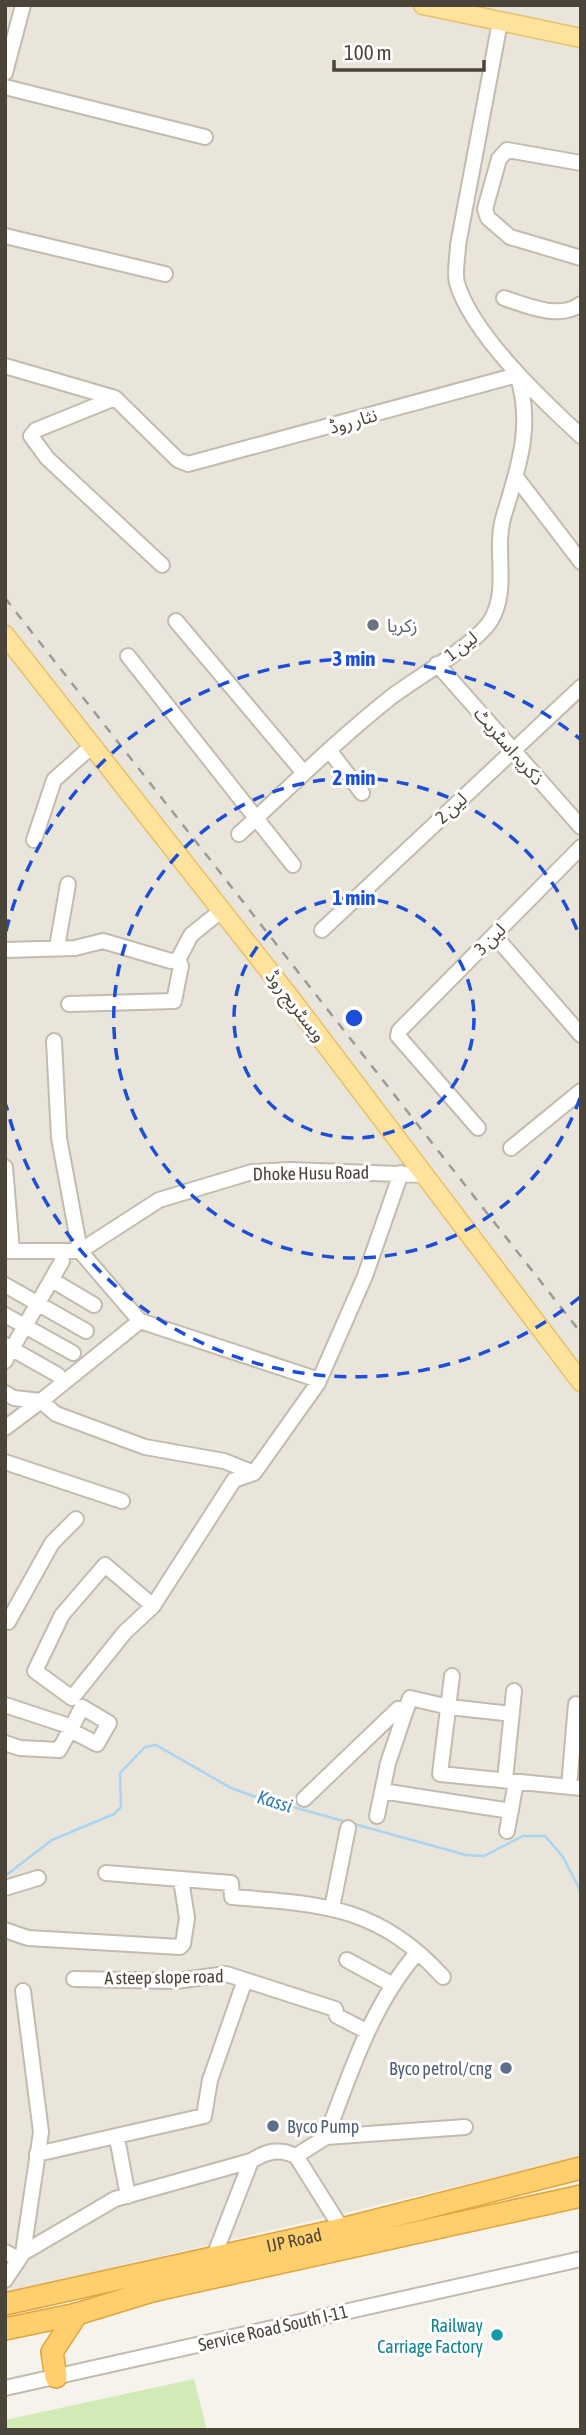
<svg xmlns="http://www.w3.org/2000/svg" width="586" height="2435" font-family="'Asap Condensed','Noto Sans Arabic',sans-serif">
<style>
.residential{fill:#eae5da}
.green{fill:#d2eab5}
.lines{fill:none;stroke-linecap:round;stroke-linejoin:round}
.stream{stroke:#a9d4f2;stroke-width:2.5}
.minor-casing{stroke:#c2bbae;stroke-width:18}
.major-casing{stroke:#e6c16a;stroke-width:21}
.highway-casing{stroke:#e0a43c;stroke-width:24}
.minor{stroke:#fff;stroke-width:14}
.major{stroke:#ffe39c;stroke-width:18}
.highway{stroke:#ffcf6e;stroke-width:21}
.rail{stroke:#9a9a9a;stroke-width:2.5;stroke-dasharray:9 9;stroke-linecap:butt}
.ring{fill:none;stroke:#1d4ed8;stroke-width:3.5;stroke-dasharray:12 9}
.worship-dot{fill:#6b7280;stroke:#fff;stroke-width:2.5}
.service-dot{fill:#5c6f8a;stroke:#fff;stroke-width:2.5}
.culture-dot{fill:#0f9aa8;stroke:#fff;stroke-width:2.5}
.labels{text-anchor:middle;dominant-baseline:central;stroke-width:6;stroke-linejoin:round;paint-order:stroke}
.street-label{font-size:18px;fill:#4b4439;stroke:#fff}
.worship-label{font-size:18px;fill:#5b616d;stroke:#fff;text-anchor:start}
.service-label{font-size:18px;fill:#4e5e75;stroke:#fff;text-anchor:end}
.culture-label{font-size:18px;fill:#0d838f;stroke:#fff;text-anchor:end}
.water-label{font-size:19px;font-style:italic;fill:#2e7ab2;stroke:#fff}
.centre{fill:#1d4ed8;stroke:#fff;stroke-width:3.5}
.ring-label{font-size:21px;text-anchor:middle;font-weight:bold;fill:#1d4ed8;stroke:#fff;stroke-width:6;stroke-linejoin:round;paint-order:stroke}
</style>
<rect width="100%" height="100%" fill="#f6f3ec"/>
<path class="residential" d="M5,5H581V2157L5,2293Z"/>
<path class="green" d="M194,2379L207,2430H5V2420Z"/>
<g class="lines">
<path class="stream" d="M5,1876L52,1840L114,1814L121,1807L120,1773L145,1747L156,1745L231,1788L253,1796L466,1855L484,1856L523,1836H545L563,1857L581,1892"/>
<g class="minor-casing">
<path id="minor" d="M500,22L458,245C458,256 454,272 457,283C472,334 542,400 581,436
M5,73L23,5
M5,87L205,137
M581,163L507,150L499,159L485,209L488,218L510,237L581,258
M5,236L165,274
M504,298C527,306 560,320 581,304
M5,366L115,398L178,460L188,464L517,375
M115,398L36,430L31,436L47,458L162,565
M516,477L581,562
M176,621L304,773
M128,656L293,865
M437,664L581,827
M329,750L362,793
M239,834C289,788 337,740 390,698C414,679 477,644 491,620C510,588 493,550 504,515C518,469 534,424 517,375
M34,840L54,780L93,745
M322,930L581,687
M494,935L581,1035
M57,947L68,884
M5,950L75,948L103,941L171,961L178,960
M69,1004L174,1001L181,966L178,960L191,935L222,910
M478,1128L398,1036L399,1031L581,847
M511,1148L581,1091
M5,1167L12,1251
M5,1251H80L159,1200L252,1172L290,1170L426,1175
M52,1280L94,1305
M5,1285L86,1331
M5,1315L73,1353
M140,1321L319,1380
M5,1345L58,1375
M5,1361L62,1261
M5,1393L14,1398L41,1401L140,1321L80,1251L59,1138L54,1041
M5,1428L41,1401L56,1414L145,1447L224,1461L254,1473
M5,1462L122,1501
M153,1606L105,1565L62,1615L35,1671L72,1698L125,1632L153,1606L234,1480L254,1473L318,1383L365,1276L401,1173
M8,1622L52,1543L76,1519
M452,1676L440,1774L581,1788
M5,1705L72,1727L59,1750L20,1748L5,1743
M70,1730L97,1744L109,1723L82,1707L72,1727
M505,1780L514,1691
M569,1787L576,1704
M382,1791L511,1811
M304,1799L398,1709L407,1708
M377,1816L388,1763L410,1698L449,1707L512,1714
M507,1831L516,1782
M106,1873L231,1883L232,1897C322,1904 379,1906 443,1977
M5,1888L38,1878
M332,1908L348,1828
M5,1930L28,1938L180,1947L183,1944L187,1918L181,1880
M347,1960L391,1984
M245,1980L335,2009L337,2016L366,2031
M326,2137C351,2072 371,2006 417,1953
M117,2138L128,2196
M37,2154L204,2116L210,2080L245,1980L226,1974L176,1981L74,1979
M296,2156L326,2137L465,2127
M5,2252L19,2259
M23,2253L41,2132L23,1991
M214,2256L251,2161C267,2151 279,2148 296,2156L342,2229
M5,2280L23,2253L115,2199L251,2161
M5,2388L581,2259"/>
</g>
<g class="major-casing">
<path id="major" d="M423,5L581,38
M5,635L292,1000L581,1382"/>
</g>
<g class="highway-casing">
<g id="highway">
<path id="s1" d="M5,2304L342,2229L581,2168"/>
<path d="M5,2329L77,2314L152,2291L581,2196"/>
<path d="M56,2377L52,2352L77,2314"/>
</g>
</g>
<use href="#minor" class="minor"/>
<use href="#major" class="major"/>
<use href="#highway" class="highway"/>
<path class="rail" d="M5,598L581,1333"/>
</g>
<g class="ring">
<circle cx="354" cy="1018" r="120"/>
<path d="M580 1098A240 240 0 1 1 580 938"/>
<path d="M580 1297A359 359 0 0 1 6 1105M6 931A359 359 0 0 1 580 739"/>
</g>
<circle class="worship-dot" cx="373" cy="625" r="7"/>
<g class="service-dot">
<circle cx="506" cy="2068" r="7"/>
<circle cx="273" cy="2126" r="7"/>
</g>
<circle class="culture-dot" cx="497" cy="2335" r="7"/>
<g class="labels">
<g class="street-label">
<text transform="translate(353 421) rotate(-16)">نثار روڈ</text>
<text transform="translate(461 646) rotate(-38)">لین 1</text>
<text transform="translate(509 746) rotate(49)">ذکریہ اسٹریٹ</text>
<text transform="translate(451 808) rotate(-43)">لین 2</text>
<text transform="translate(490 939) rotate(-45)">لین 3</text>
<text transform="translate(296 1006) rotate(52)">ویسٹریج روڈ</text>
<text transform="translate(311 1173) rotate(-1)">Dhoke Husu Road</text>
<text transform="translate(164 1977) rotate(-1)">A steep slope road</text>
<text stroke="none"><textPath href="#s1" startOffset="296">IJP Road</textPath></text>
<text transform="translate(273 2328) rotate(-13)">Service Road South I-11</text>
</g>
<g class="worship-label">
<text x="387" y="625">زکریا</text>
</g>
<g class="service-label">
<text x="492" y="2068">Byco petrol/cng</text>
<text x="287" y="2126" text-anchor="start">Byco Pump</text>
</g>
<g class="culture-label">
<text x="483" y="2325">Railway<tspan x="483" dy="21">Carriage Factory</tspan></text>
</g>
<g class="water-label">
<text transform="translate(275 1801) rotate(17)">Kassi</text>
</g>
</g>
<circle cx="354" cy="1018" r="10" class="centre"/>
<g class="ring-label">
<text x="354" y="666">3 min</text>
<text x="354" y="785">2 min</text>
<text x="354" y="905">1 min</text>
</g>
<rect width="586" height="2435" fill="none" stroke="#4b4439" stroke-width="14"/>
<path d="M334 60v10h150v-10" fill="none" stroke="#4b4439" stroke-width="3.5"/>
<text x="344" y="60" font-size="21" fill="#4b4439" stroke="#ffffff" stroke-width="5" paint-order="stroke">100 m</text>
</svg>
